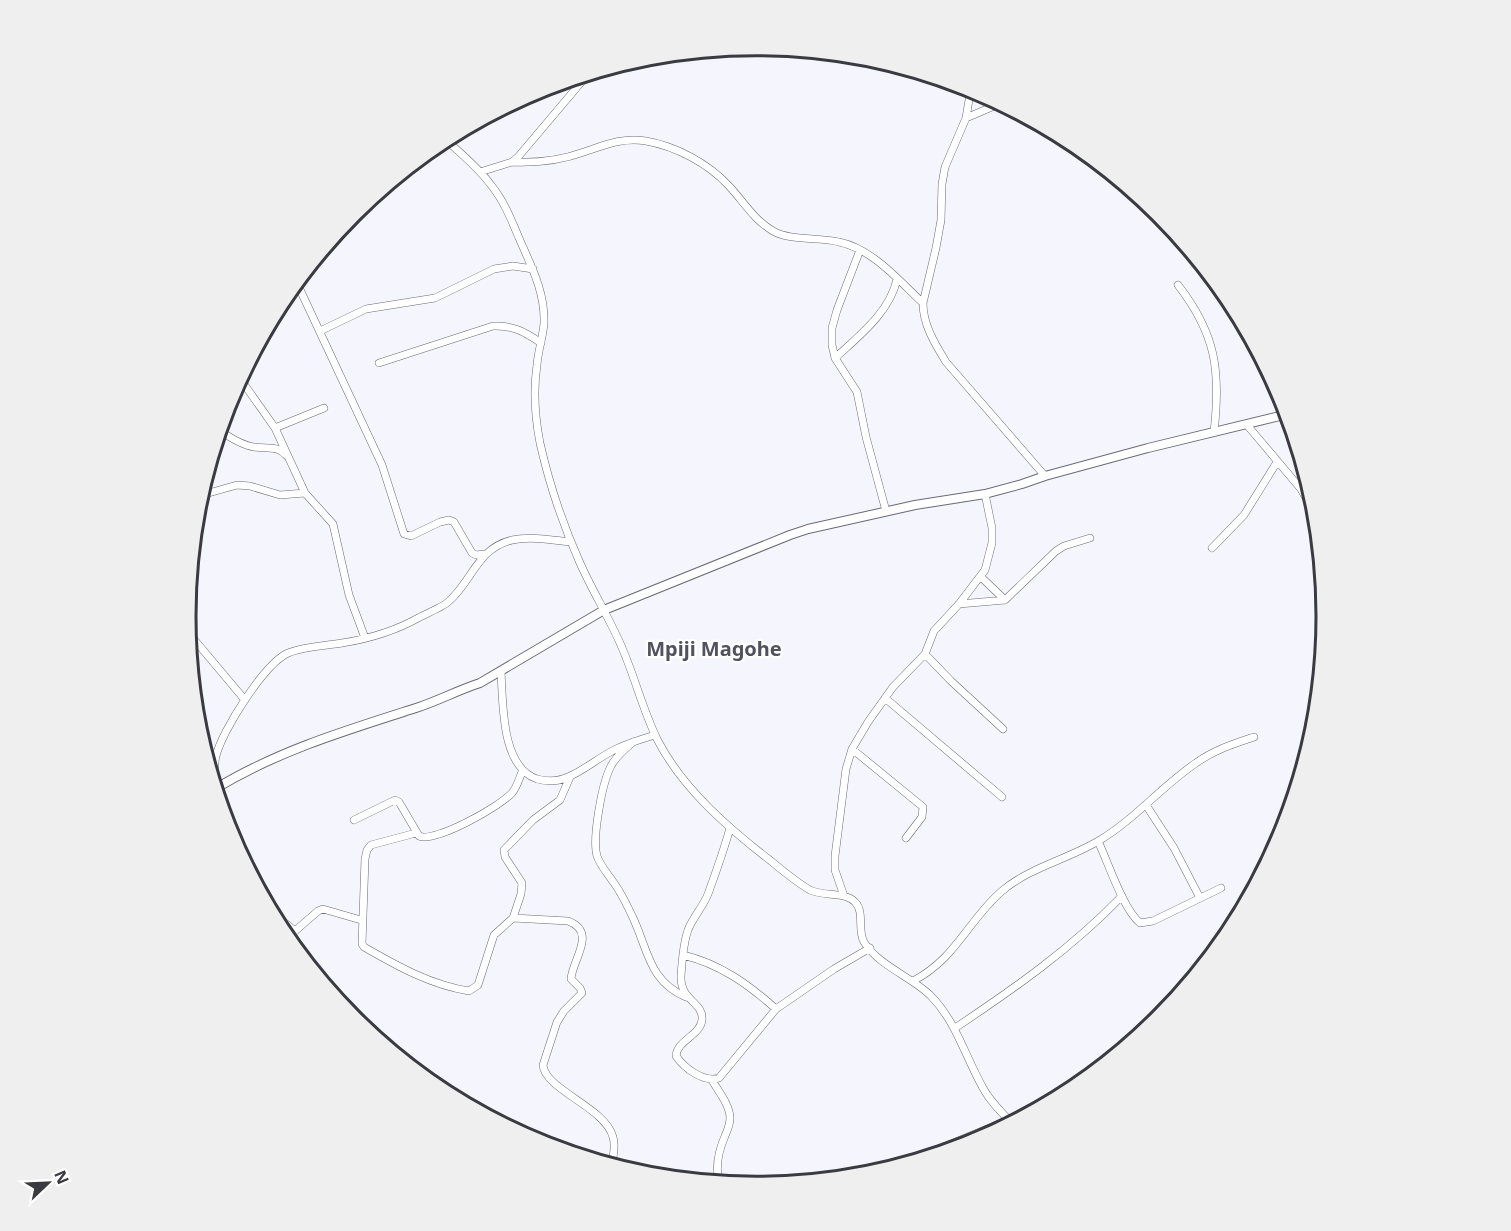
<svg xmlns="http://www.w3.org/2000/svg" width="1511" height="1231" font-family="'Noto Sans',sans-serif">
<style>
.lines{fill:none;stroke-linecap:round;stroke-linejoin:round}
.minor-casing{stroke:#6a6a79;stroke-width:8}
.tertiary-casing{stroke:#6a6a79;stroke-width:10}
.minor{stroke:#fff;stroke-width:7}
.tertiary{stroke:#fff;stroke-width:8}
.labels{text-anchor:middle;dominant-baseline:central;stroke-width:4.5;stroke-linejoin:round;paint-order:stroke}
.quarter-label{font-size:20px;font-weight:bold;fill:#515160;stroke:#fff}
.rim{fill:none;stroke:#3a3a41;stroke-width:3}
</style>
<rect width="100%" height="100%" fill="#f5f5fd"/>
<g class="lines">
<g class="minor-casing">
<path id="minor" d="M971,88L966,118L945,167L942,184L941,220L936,248L923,303C923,325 935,344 946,362L1045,476
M966,118L1001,103
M444,138C460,153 478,167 491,185C504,201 511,219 519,238C531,266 545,291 544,323C543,337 538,351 537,365C533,391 535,417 540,443C549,483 563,525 580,563C592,590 608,616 620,643C634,674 642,708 657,739C682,788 728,828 771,861C783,871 796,882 810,890C824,897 845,891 855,902C865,912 857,930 864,942C879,966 910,976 930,995C956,1021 965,1056 983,1088C990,1101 1000,1111 1010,1121
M512,162C536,163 562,160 584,152C605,145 623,137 646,141C675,146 708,163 729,186C744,202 753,219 773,231C790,241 820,237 839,242C873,249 899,281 923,303
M480,172L512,162L518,157L589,73
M860,250L837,310L832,328V345L835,358L857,392L866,437L886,511
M296,281L382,465L404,534L411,536L440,522L449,520L454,522L472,553L476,555L485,554
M1178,285C1216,334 1221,371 1214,432
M320,331L366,309L435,298L494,269L513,266L533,269
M835,358C859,336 890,312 897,279
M379,363L493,326C513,325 525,332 541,343
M239,377L275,428L305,493L333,524L349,595L365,638
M1247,425L1301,489L1316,516
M275,428L324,408
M219,430C229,437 241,445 254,447C268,449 277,445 287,456
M198,496L237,485L250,486L280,495L305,493
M1212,548L1244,515L1277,462
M981,577L1005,600
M959,604L1005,600L1056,551L1064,546L1090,538
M187,631L245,700
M925,654L951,681L1003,729
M501,672C503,703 501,767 537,779C548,782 557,782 568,777C585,770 599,757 616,749C628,743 642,739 655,735
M885,698L1002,797
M633,742C625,749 616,756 611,766C602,783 592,838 597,856C601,867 608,874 614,883C622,894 628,907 634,920C648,951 650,982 686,997
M852,749L923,807L922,817L906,838
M216,788C216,778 213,766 216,756C222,731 264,664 288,653C305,646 324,646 342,643C368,639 397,630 420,617C426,614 444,606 448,602C472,582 477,548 512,540C531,536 552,540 571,542
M1146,805L1174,848L1200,898
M354,820L395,800L399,802L419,836C435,843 499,807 512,793C517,787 519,779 522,772
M730,828C724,850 716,872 708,894C703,907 693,917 688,930C683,944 682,962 681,976C680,1001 704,1002 702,1020C700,1036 677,1040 676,1056C684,1068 704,1083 719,1078L776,1009L834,969L870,948
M416,833L371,845L367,850L365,859L362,944L364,947C397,966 431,985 469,991L478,985L494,935L513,918L521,894L522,883L505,857L504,850L533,820L560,800L570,777
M1098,841C1108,862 1123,909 1140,923L1153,921L1221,888
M844,896L835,870V856L846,769L852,749L868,722L893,687L925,654L934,631L959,604L985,570L992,543V528L985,494
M268,909L295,931L318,911L323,909L361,920
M513,918L568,921C598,932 572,960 571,979L580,988L582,993L564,1011L557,1022L543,1065C545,1090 605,1107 613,1137C616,1146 613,1156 612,1165
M683,955C720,964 748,984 776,1009
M913,981C956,959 969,919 1002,891C1030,867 1069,859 1100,840C1135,819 1162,786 1196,763C1214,750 1233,744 1254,737
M955,1028C1015,988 1072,948 1122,896
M712,1080C718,1091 730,1105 730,1118C730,1125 727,1131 725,1136C718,1152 715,1166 719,1182
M900,1165L1042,1106"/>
</g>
<g class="tertiary-casing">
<path id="tertiary" d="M215,789C277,751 347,730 416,708C438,701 458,690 480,683L604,610L790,535L808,529L915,505L985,494L1022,484L1045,476L1148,448L1288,414"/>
</g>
<use href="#minor" class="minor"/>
<use href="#tertiary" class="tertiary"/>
</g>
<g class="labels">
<g class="quarter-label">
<text x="714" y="648">Mpiji Magohe</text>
</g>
</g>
<path d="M0 0H1511V1231H0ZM196 616a560 560 0 1 1 1120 0a560 560 0 1 1-1120 0Z" fill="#efeff0" fill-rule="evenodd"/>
<path class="rim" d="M196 616a560 560 0 1 1 1120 0a560 560 0 1 1-1120 0Z"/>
<g transform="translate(48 1183) rotate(67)" stroke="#ffffff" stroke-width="4.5" paint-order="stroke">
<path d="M0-4.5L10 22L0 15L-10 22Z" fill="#3a3a41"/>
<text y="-9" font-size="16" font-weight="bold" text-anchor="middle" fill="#3a3a41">N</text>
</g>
</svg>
